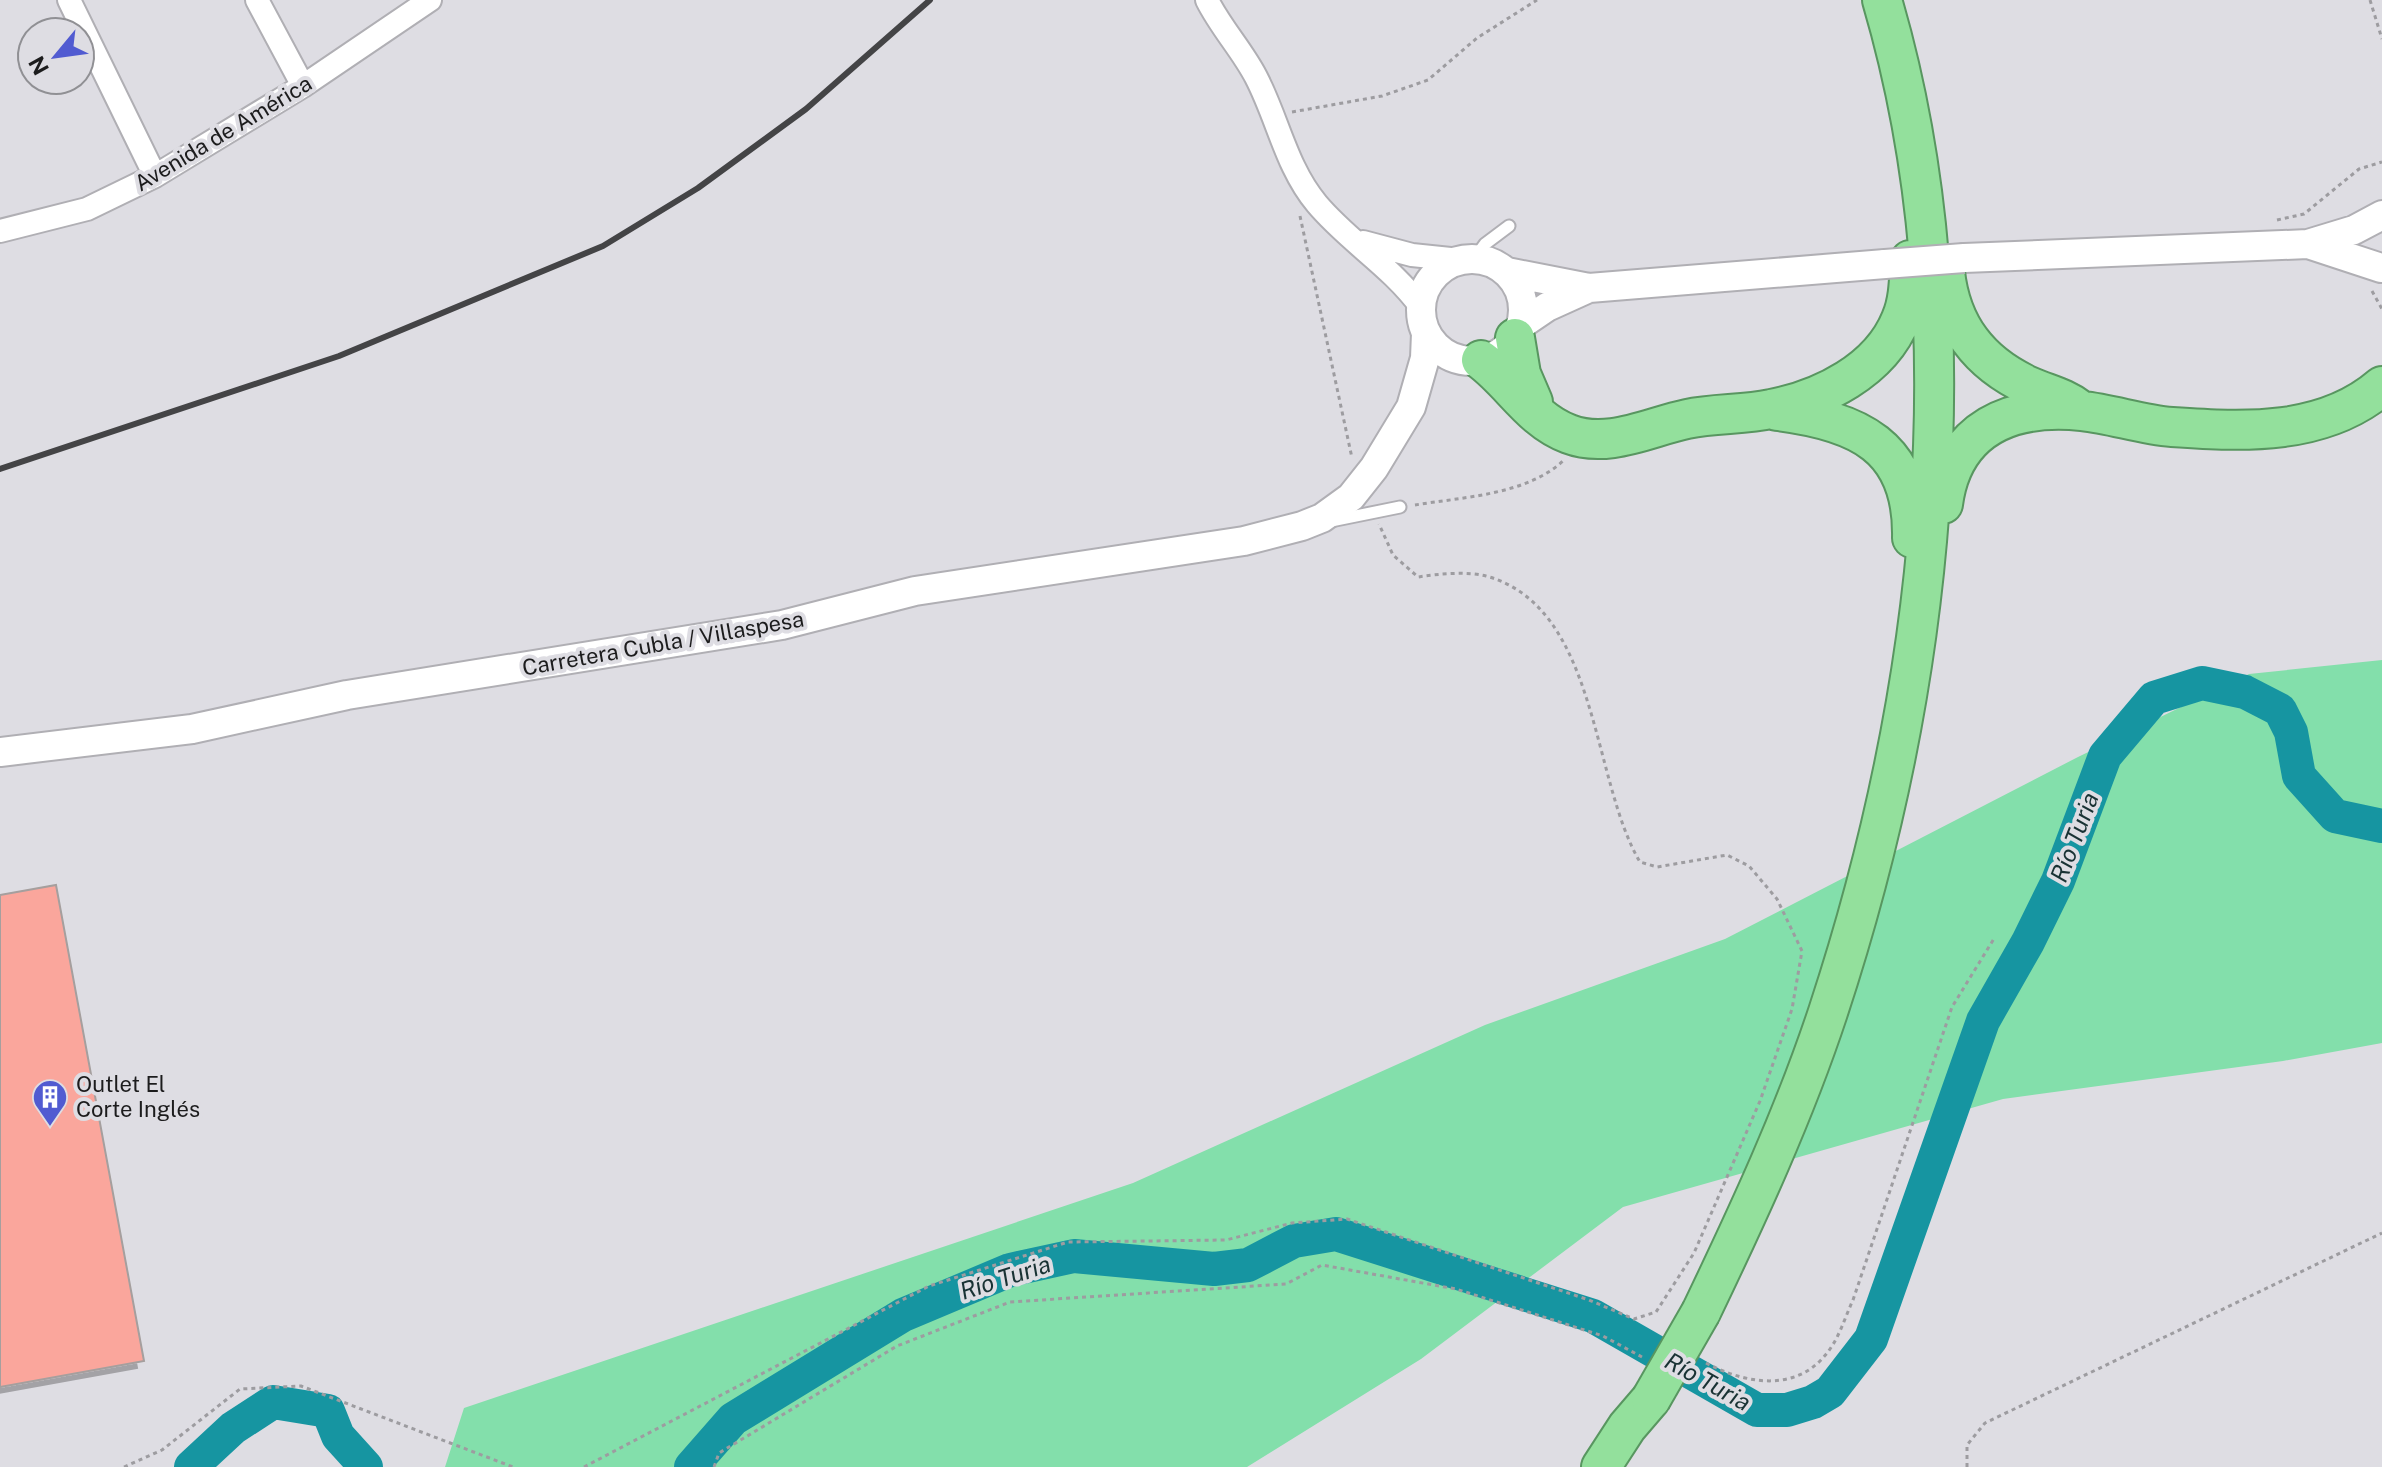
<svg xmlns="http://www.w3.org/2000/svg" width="2382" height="1467" font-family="'Public Sans',sans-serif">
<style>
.green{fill:#83dfab}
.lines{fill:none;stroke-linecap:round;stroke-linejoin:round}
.river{stroke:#1695a1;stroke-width:34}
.building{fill:#faa69c;stroke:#a59f9e;stroke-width:2;filter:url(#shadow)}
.service-casing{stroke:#b0afb4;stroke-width:15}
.minor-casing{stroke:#b0afb4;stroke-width:26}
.tertiary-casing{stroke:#b0afb4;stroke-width:32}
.trunk-casing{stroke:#589660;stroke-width:42}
.path{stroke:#9d9ca0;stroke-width:3;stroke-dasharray:4 4;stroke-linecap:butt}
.service{stroke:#fff;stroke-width:11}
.minor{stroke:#fff;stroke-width:22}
.tertiary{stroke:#fff;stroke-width:28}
.trunk{stroke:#93e09c;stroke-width:38}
.rail{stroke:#444446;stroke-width:6}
.tertiary-bridge-casing{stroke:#b0afb4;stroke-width:32;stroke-linecap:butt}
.trunk-bridge-casing{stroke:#589660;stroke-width:42;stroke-linecap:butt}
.tertiary-bridge{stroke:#fff;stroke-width:28}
.trunk-bridge{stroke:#93e09c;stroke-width:38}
.labels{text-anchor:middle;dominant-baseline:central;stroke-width:8;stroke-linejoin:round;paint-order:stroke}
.street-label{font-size:22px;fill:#1c1c1d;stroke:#dedde3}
.poi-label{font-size:22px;fill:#1c1c1d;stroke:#dedde3;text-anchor:start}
.water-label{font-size:24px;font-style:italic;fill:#193234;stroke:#dedde3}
</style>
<defs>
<filter id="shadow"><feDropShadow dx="-7" dy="7" stdDeviation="0" flood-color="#0004"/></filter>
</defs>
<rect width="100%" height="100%" fill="#dedde3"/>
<path class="green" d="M2382,660V1043L2283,1061L2003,1099L1623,1207L1421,1359L1247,1467H445L464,1408L1133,1183L1485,1025L1725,939L2078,757L2249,674Z"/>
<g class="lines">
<path class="river" d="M191,1467L233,1428L273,1402L328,1411L338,1436L366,1467
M691,1467L733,1419L903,1315L1010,1270L1074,1256L1214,1269L1248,1265L1294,1241L1336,1234L1593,1316L1757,1410H1787L1813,1402L1830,1392L1871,1339L1983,1021L2028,942L2058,881L2105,756L2154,698L2202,683L2245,692L2280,710L2291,732L2299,776L2335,816L2382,826"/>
</g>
<path class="building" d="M56,885L144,1361L0,1387V895Z"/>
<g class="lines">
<g class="service-casing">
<path id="service" d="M1474,259L1485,244L1509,226
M1331,521L1400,507"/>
</g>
<g class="minor-casing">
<path id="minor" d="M69,0L155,176
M257,0L303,86
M1207,0C1221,28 1242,50 1256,77C1278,119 1286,167 1317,204C1349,242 1391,266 1421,307
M0,231L87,209L155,176L303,86L430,0
M1363,242L1412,255L1460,260"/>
</g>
<g class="tertiary-casing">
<path id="tertiary" d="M2308,244L2381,268
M1964,258L2308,244L2354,230L2382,215
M1421 310a51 51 0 1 1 102 0a51 51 0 1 1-102 0Z
M1507,272L1589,288L1885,264
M1522,324L1547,307L1589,288
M0,752L192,729L347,695L782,625L915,591L1244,541L1302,526L1322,518L1351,497L1374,468L1411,407L1425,358L1426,333"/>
</g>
<g class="trunk-casing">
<path id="trunk" d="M1945,272C1951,326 1979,363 2029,386C2046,394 2064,397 2079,409
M1515,338L1521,374L1533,402
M1481,360C1512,383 1531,420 1569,434C1608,449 1649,427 1687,419C1715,413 1744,415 1771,409C1822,399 1880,371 1901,319C1909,301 1909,279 1910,260
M1777,411C1857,421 1914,445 1912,538
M1943,504C1953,428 2010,404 2082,411C2112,414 2142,425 2172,427C2245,432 2324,436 2382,386
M1701,1312C1748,1214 1794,1115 1828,1012C1932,696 1977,323 1882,0
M1601,1467L1627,1427L1651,1399"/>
</g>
<path class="path" d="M2370,0L2382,39
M1292,112L1382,96L1428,80L1477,38L1537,0
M1300,216L1352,458
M2277,220L2304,214L2359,169L2382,162
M2372,291L2382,309
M1415,505C1463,497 1526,495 1563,461
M1706,1363C1750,1386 1802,1393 1832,1346C1841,1332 1846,1315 1853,1300L1952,1007L1995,937
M124,1467L162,1450L240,1389L301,1386L513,1467
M584,1467L929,1286L1068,1242L1226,1240L1292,1223L1347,1219L1589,1300L1634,1319L1656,1312L1694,1253L1760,1101L1792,1009L1802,951L1777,899L1749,866L1727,855L1657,867L1640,862C1591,780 1599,607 1486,576C1465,571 1439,574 1418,577L1393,555L1379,524
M714,1467L719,1453L897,1346L1010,1302L1286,1284L1322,1265L1456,1289L1603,1336L1642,1357
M1967,1467V1445L1985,1423L2382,1233"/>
<use href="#service" class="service"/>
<use href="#minor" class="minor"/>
<use href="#tertiary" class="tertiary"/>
<use href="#trunk" class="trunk"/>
<path class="rail" d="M0,469L339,356L603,246L698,188L806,109L930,0"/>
<g class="tertiary-bridge-casing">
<path id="tertiary-bridge" d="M1885,264L1964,258"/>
</g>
<g class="trunk-bridge-casing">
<path id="trunk-bridge" d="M1651,1399L1701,1312"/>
</g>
<use href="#tertiary-bridge" class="tertiary-bridge"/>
<use href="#trunk-bridge" class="trunk-bridge"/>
</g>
<defs>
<g id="building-pin" transform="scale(1.8)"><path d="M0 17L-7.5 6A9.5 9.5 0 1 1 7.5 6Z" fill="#515bd1" stroke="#dedde3"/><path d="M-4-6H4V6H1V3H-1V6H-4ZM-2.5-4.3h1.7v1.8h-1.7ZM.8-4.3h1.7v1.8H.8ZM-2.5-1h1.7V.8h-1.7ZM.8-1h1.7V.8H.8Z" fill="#fff"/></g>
</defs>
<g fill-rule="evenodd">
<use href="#building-pin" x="50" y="1097"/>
</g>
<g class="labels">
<g class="street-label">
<text transform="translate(223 133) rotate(-31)">Avenida de América</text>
<text transform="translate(663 643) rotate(-10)">Carretera Cubla / Villaspesa</text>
</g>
<g class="poi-label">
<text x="76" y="1084">Outlet El<tspan x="76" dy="25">Corte Inglés</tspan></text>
</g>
<g class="water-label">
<text transform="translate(2074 837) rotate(-69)">Río Turia</text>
<text transform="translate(1005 1277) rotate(-18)">Río Turia</text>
<text transform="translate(1708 1381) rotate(29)">Río Turia</text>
</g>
</g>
<g transform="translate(56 56) rotate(241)"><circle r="38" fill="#dedde3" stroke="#909094" stroke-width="2"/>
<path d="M0-6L14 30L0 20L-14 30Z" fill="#515bd1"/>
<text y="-12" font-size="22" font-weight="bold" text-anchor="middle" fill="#1c1c1d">N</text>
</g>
</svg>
